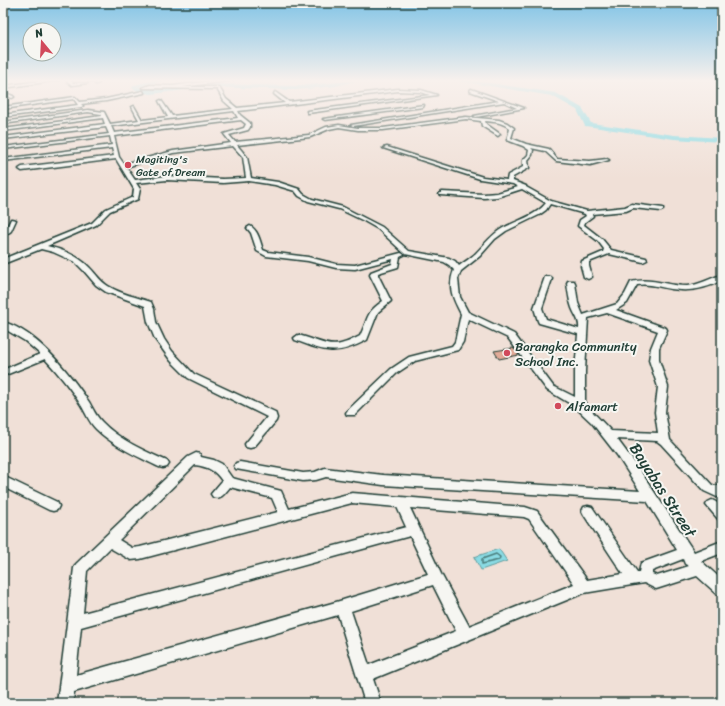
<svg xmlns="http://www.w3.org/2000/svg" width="725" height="706" font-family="Sriracha,sans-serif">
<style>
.water{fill:#8adbe4;stroke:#5f9c9e}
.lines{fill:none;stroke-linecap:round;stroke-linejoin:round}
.shore{stroke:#4a7c7a;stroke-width:1.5}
.river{fill:#8adbe4;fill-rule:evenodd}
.building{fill:#e2ab98;stroke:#1f3d34}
.street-casing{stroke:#1f3d34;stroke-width:3}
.street{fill:#f6f6f2;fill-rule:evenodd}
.poi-dot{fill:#d1495b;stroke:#f6f6f2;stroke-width:1.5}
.labels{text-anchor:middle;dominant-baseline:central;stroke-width:4;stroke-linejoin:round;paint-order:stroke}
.far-poi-label{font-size:11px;fill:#1f3d34;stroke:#f6f6f2;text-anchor:start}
.poi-label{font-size:13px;fill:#1f3d34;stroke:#f6f6f2;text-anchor:start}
.near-street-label{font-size:16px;fill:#1f3d34;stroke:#f6f6f2}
</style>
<rect width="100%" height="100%" fill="#f0e0d7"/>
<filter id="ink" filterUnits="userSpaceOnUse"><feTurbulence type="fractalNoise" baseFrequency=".025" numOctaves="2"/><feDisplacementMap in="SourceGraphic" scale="8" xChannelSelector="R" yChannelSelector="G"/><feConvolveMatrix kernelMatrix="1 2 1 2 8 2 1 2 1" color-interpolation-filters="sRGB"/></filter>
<g filter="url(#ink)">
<path class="water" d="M499,549L507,561L481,570L474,557Z"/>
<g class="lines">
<path class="shore" d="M496,554L500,557L499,560L482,564V559Z"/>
<path class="river" d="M154,80H167L138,87L160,90L218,84L295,86L359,80L336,86L295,90L211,87L151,94L140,92L132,88L134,85Z
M453,80H470L556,93L582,108L591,123L674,135L722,138V142L674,139L593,127L585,126L577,110L552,96Z"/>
</g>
<path class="building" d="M513,348L519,355L499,359L494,351Z"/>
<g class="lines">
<g class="street-casing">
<path id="street" d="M47,80H60L3,88V86Z
M66,80H70L73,83H88L72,85Z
M90,80H95L99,83L96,84Z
M220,80H234L182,87H219L226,99L237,108L285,103L274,94L275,92L289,102L398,89L421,90L437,95L308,113L307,111L430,95L421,92L398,91L238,111L240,115L250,123V127L248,130L229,135L235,142L309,135L326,127L339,125L358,128H383L466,117L499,120L507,123L514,128L511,138L526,144L549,149L557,159L590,161L607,159L609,160L590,165L556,161L545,151L531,148L533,150L532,155L528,160L529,168L513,177V181L526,186V187L551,201L587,211L625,207L632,204L663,208V210L661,211L633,208L626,211L592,214L593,216L585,222L584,225L602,239L611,250L646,258L647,260L643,262L609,254L589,262V266L592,277L588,279L584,277L581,266L582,261L603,252L604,249L598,241L578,226L580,220L586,216L585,214L550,204L546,210L539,215L506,231L495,239L480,256L461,271L458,279L460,297L468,312L514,334L553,386L575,397V371L578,334L539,323L538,321L534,308L545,277H551L552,279L542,308L546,319L579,329C580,320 575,316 572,308C569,300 568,291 567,283L568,281H574L575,283L578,303L583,315L617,304L625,294L631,282C651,277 667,286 687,286C700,285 710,278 722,275V280C706,289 689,292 671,289C660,287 649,283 637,285L627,303L616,310L666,328L667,330L659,348V360L668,387L665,412L670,440L712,485L716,486L722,483V495L717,497L704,491L661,444L657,441L617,439L637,466L694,552L722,541V553L701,561L722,580V595L717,594L697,576L656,589L644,583L584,593L373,679L381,703H365L338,615L74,692L73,703H57L74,568L76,564L188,457L196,453L200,454L201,457L214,460L222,464L232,478L281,491L289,509L352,493L525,507L537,511L587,580L623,574L584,515L582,511L584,507L588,506L592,507L637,572H639L641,563L677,550L647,501L383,485L326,477L316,480L303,481L236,469L234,466L236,463L240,462L303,473L315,472L325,468L383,475L640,491L617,455L592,423L574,406L547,390L508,338L468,319L463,342L458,350L415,361L397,373L355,415H347L346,413L347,411L391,369L409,357L452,346L455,342L461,314C453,299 447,287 454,270L449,265L444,262L405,254L378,229L364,221L339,209L308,201L299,196L295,191L275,185L249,181L223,183L167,180L136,183L140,189L138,199L110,211L96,225L47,246C64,250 79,256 90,268C96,274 100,281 108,286C121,294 136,297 151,302L154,309L156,322L164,339L172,351L189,369L194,374L275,412L277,418L276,421L254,447L250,448L246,447L245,444L267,417L188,378L171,361L155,339L148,322L145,306L106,292L96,285L84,271L75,262L53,252L41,249L3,264V259L92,223L106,209L133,197L134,189L116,159L22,171L19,169L22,167L114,156L112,148L3,161V159L112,145L110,136L3,149V147L109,134L106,127L3,139V137L105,124L103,118L3,131V129L102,116L101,114L88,112L3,124V122L88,110L104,112L110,124L139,120L132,107L134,106L142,120L168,117L159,101L161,100L172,116L233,109L224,101L217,89L142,88L150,85L172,86ZM234,111L238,118L114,133L111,126ZM466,119L481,121L482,126L498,136L500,134L486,124L485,121C495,122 503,122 510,129L507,140L523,146L529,150L528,155L523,160V167L508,175L507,180L483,177L387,147L383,148L480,179L513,184L518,187L497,193L484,194L442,192L439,194L440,195L484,198L497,197L522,189L546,203C536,216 518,220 503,228C492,234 485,244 476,253C471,258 464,262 459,266L455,261L449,258L409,251L382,227L343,207L312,199L303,194L299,189L278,182L251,178L247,157L237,145L310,137L329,129L339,127L358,130H383ZM241,120L246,124L244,128L224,134L231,143L173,151L124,164L119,157L114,136ZM233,146L243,157L246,178L223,179L167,176L135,180L126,167L173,153ZM607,313L658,331L651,348L649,360L658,387L655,412L658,433L611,431L585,404V371L588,318ZM195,465C208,467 215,470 222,481L211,494L213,497C221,500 225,493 230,487L272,498L278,512L140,547L132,548L119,540ZM352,503L397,507L406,527L83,613L87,571L110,548L131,560L140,559ZM410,508L524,517L529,519L574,584L469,626L441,574ZM410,536L428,574L343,600L76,675L81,627ZM683,559L685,564L689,566L657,576L652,574V571ZM433,585L456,631L369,665L351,611Z
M471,89L524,108L476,117L474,116L517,108L504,102L353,126L351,125L499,101L470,91Z
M143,91L144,93L106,101L81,104L83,106L81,107L3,117V115L78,105L74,99L3,109V107L75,97L80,102L106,99Z
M3,92L13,96L14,97L12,98L3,94Z
M424,105L423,107L325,120L323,119Z
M720,132H722V135L720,134Z
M11,219L16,220L11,231L3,237V232L6,229Z
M250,226C258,230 260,241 263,250L268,252L308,257L336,264L355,265L401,253L403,254L404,255L400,257L398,267L378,273V275L391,301L378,312L367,340C336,356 326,352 295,340L294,338L298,335C328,343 330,352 360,336C369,318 365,313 383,301L370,275L371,272L392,264L393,259L355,269L336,268L308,261L266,256L257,251L251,233L247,228Z
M3,322C37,331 70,374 89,402C93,409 96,416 102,422C119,440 145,451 167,461L169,464L167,467L163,468L159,467C137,456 113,446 96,429C89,422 86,413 81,405C71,389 58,373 45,359L3,376V370L40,354L25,341L3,328Z
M3,476L57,502L59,506L57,510L53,511L49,510L3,487Z
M712,500L716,502L722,507V520L718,519L706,505L708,502Z"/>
</g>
<use href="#street" class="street"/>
</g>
</g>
<linearGradient id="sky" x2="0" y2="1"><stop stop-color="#82c4e6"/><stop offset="0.45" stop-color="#f8f1ed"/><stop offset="1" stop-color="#f8f1ed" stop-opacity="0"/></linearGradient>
<rect width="725" height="179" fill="url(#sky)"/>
<g class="poi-dot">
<circle cx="128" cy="165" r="4"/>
<circle cx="507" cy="353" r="4"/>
<circle cx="558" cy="406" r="4"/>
</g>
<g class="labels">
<g class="far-poi-label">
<text x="136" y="159">Magiting's<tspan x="136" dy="13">Gate of Dream</tspan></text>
</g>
<g class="poi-label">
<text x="515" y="346">Barangka Community<tspan x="515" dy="15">School Inc.</tspan></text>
<text x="566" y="406">Alfamart</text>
</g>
<g class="near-street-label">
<text transform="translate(663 490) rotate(57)">Bayabas Street</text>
</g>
</g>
<rect width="725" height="706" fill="none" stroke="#f6f6f2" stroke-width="16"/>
<rect x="8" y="8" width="709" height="690" fill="none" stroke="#1f3d34" stroke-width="1.5" filter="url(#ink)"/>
<g transform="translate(42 42) rotate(342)"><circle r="19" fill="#f6f6f2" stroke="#a0aca6"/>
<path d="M0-3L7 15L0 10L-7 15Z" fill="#d1495b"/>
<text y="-6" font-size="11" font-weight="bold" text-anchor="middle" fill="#1f3d34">N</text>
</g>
</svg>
